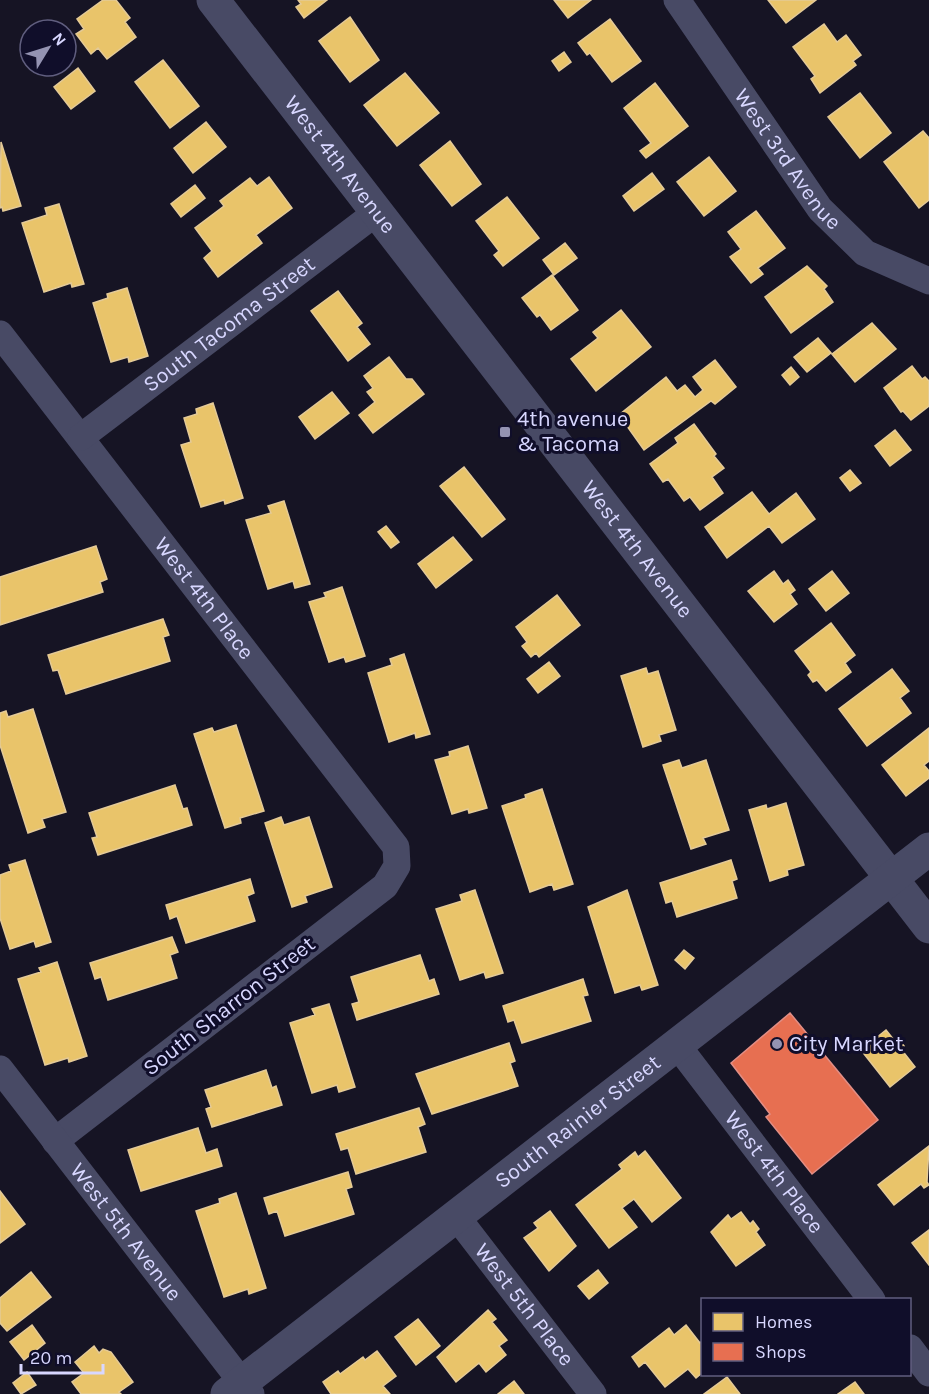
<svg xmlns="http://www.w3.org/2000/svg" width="929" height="1394" font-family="Karla,sans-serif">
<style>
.homes{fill:#e9c46a;stroke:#e4ca97;stroke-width:1.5}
.shops{fill:#e76f51;stroke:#e28e85;stroke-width:1.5}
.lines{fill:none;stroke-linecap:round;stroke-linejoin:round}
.minor{stroke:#484a65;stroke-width:27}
.tertiary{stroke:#484a65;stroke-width:33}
.poi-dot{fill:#9493b2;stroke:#100e2a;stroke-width:2}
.labels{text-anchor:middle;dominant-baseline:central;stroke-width:6;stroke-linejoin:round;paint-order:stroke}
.street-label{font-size:22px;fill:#d8d7ff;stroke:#100e2a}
.poi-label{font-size:22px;fill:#d8d7ff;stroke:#100e2a;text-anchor:start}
</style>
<rect width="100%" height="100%" fill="#161424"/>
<path class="homes" d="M103,0H116L130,18L125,22L136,37L107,59L98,48L91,54L76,34L84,29L77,19Z
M298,0H327L304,18L296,7L301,4Z
M554,0H591L568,18Z
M768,0H816L786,23Z
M350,17L379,60L350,82L319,41Z
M610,19L641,61L612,82L590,53L587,55L578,43Z
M824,24L837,42L846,35L861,55L853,61L856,65L820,93L811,79L815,76L793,47Z
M564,52L571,62L559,71L552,61Z
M163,60L199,106L170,128L135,82Z
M78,68L95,91L71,109L54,87Z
M405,73L439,113L397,146L364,105Z
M655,83L688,126L646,158L640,151L651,143L624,108Z
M860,93L891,133L860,158L828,117Z
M206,122L226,147L193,173L174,148Z
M923,131L929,138V200L919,208L884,162Z
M450,141L481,184L452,206L420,165Z
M1,142L21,206L3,211L2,207L0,208Z
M709,157L736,191L704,216L677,182Z
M652,173L664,189L634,211L623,196Z
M269,177L292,208L256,235L262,243L218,277L204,258L212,251L195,228L224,206L220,201L250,178L257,186Z
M195,185L205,198L181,217L171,204Z
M507,197L539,238L503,266L494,255L499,251L476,221Z
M59,204L84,284L72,287L71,283L44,292L22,223L47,215L45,208Z
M756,211L785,248L758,268L763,274L751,283L730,257L741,249L728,232Z
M565,243L577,258L554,275L543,260Z
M807,266L827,286L824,289L833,302L791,333L765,297Z
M552,275L578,310L551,330L540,315L537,317L522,298Z
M127,288L148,356L129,362L128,357L111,362L93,303L108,298L107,294Z
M338,291L362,323L357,327L370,344L348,361L311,311Z
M621,310L651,347L596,391L571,359L598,338L593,332Z
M872,323L896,349L855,382L832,354Z
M818,338L831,353L807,372L794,357Z
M389,357L406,379H412L424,394L373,433L359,415L375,402L367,392L373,388L364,376Z
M715,360L736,387L715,404L711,401L644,450L619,415L666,377L677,391L685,385L695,397L703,390L693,377Z
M912,366L922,379L925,377L929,381V406L911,420L903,411L901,412L884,388Z
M791,367L799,377L790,385L782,375Z
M332,392L349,413L315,439L299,417Z
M213,403L243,498L225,504L224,500L201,507L181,445L191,442L184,418L197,414L196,409Z
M694,424L716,454L714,456L724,468L712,477L723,493L700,510L690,497L684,501L668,479L663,482L650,464L678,443L675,438Z
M895,430L911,450L890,466L875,446Z
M464,467L505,519L482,537L440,486Z
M850,470L861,483L850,491L840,478Z
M752,492L769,514L796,493L815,519L782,543L769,526L727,558L705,527Z
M284,501L310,584L295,588L293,581L268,589L246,520L271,513L268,506Z
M386,526L399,542L391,548L378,532Z
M453,537L472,560L436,588L418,564Z
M96,546L107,579L100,582L103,592L0,625V577Z
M774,571L783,584L788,580L795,590L790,594L797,604L774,622L748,591Z
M832,571L849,593L826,611L809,589Z
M342,587L365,656L346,662L344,657L329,662L309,602L326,597L324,593Z
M557,595L580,625L539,657L536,653L531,657L522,646L527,642L516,627Z
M163,619L169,635L163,637L170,661L66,694L58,670L53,671L48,655Z
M831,623L855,655L845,663L851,672L826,691L817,680L813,682L808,675L811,672L795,651Z
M404,654L430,734L416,738L415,733L389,742L368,673L392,665L390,659Z
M549,662L560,676L538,693L527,679Z
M646,668L648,674L658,671L676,730L659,735L661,741L643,747L621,676Z
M892,669L909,691L900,698L911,713L867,746L839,709Z
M33,709L66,812L42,819L45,827L28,833L0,745V713L6,711L8,717Z
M236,725L264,811L240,818L241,823L225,828L194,734L212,728L214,732Z
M929,728V761L924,765L929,771V778L906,796L882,765Z
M468,746L487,808L469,813L468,809L452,814L435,760L450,756L449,752Z
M679,760L682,768L706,760L729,830L703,838L706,844L691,849L663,765Z
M175,785L183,809L187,808L192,825L98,855L92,838L97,837L89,813Z
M542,789L573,884L554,890L552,884L530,892L502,806L526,798L525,795Z
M786,803L804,865L787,870L788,875L770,881L749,810L766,805L767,809Z
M281,817L284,825L309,817L332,887L305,896L307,902L292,907L265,823Z
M25,860L51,942L36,947L34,941L10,949L0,918V875L11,871L9,865Z
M731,860L737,879L732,881L737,898L677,917L672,901L666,903L660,883Z
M250,879L254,893L247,896L255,921L186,943L177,916L170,919L166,905Z
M475,890L503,973L486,978L484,972L460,980L436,909L462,901L460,895Z
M627,890L658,985L642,990L640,985L615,993L588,907Z
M172,937L178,952L170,955L177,978L108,1000L101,977L95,979L90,963Z
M684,950L694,958L685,969L675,960Z
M420,955L429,981L434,979L439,994L357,1020L352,1004L359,1002L351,977Z
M57,962L87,1056L69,1062L68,1058L45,1065L18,979L41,972L39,968Z
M583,979L588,995L583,996L591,1021L522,1043L514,1020L508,1022L503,1006Z
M329,1004L355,1087L339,1092L337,1085L312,1093L290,1023L315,1015L312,1009Z
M886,1030L894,1040L897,1037L904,1046L901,1049L915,1067L890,1087L861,1050Z
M509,1043L515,1061L510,1063L518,1086L432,1114L416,1074Z
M266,1070L272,1088L276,1086L282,1105L212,1127L206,1109L211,1107L205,1090Z
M419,1108L425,1124L418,1127L426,1152L356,1174L348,1148L341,1150L336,1134Z
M198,1128L206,1153L217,1149L222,1166L141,1191L128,1150Z
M929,1146L927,1182L929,1185L924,1188L921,1184L894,1205L878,1185Z
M645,1151L681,1198L652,1222L634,1199L622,1208L637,1227L609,1248L576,1205L622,1169L619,1165L635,1152L638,1157Z
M348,1172L352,1187L346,1189L354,1214L285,1236L277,1211L269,1214L264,1198Z
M0,1191L25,1224L0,1243Z
M236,1193L266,1288L249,1294L248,1289L224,1297L196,1211L220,1203L219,1199Z
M550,1211L576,1246L549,1271L524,1238L538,1228L534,1223Z
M741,1212L750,1224L753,1221L759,1229L756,1232L765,1245L736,1266L711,1232L728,1215L731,1219Z
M929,1230V1265L912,1243Z
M598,1270L608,1283L589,1299L578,1286Z
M31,1272L51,1297L7,1331L0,1323V1298Z
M488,1310L496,1319L492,1322L507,1340L499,1346L506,1355L486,1372L479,1363L456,1382L437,1357Z
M418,1319L440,1346L416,1365L395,1337Z
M32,1325L45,1343L24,1360L10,1342Z
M686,1325L700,1343L702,1341V1373L696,1378L688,1369L665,1387L645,1362L639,1367L632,1357L669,1328L674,1335Z
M94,1346L99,1353L103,1349L111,1352L133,1382L119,1392L121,1394H81L72,1382L84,1373L75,1362Z
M377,1351L396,1376L383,1386L390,1394H331L323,1382L338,1371L340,1374L363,1357L365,1360Z
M27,1372L36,1385L21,1394L13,1383Z
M727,1377L740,1394H704Z
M514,1381L524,1394H498Z
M855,1382L864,1394H838Z"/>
<path class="shops" d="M790,1013L878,1120L812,1174L766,1117L770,1114L731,1063Z"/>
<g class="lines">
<g class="minor">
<path id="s1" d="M677,0L820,209L865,253L929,281"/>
<path id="s2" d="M0,334L396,847L397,866L385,886L55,1141"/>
<path id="s3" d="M81,437L377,212"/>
<path id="s4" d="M677,1045L872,1300"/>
<path id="s5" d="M0,1069L251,1394"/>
<path id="s6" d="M456,1216L593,1394"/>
<path d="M910,1348L929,1373"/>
</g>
<g class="tertiary">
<path id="s7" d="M213,0L929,927"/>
<path id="s8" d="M227,1394L929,849"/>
</g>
</g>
<g class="poi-dot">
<rect x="499" y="426" width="12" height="12" rx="3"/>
<circle cx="777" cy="1044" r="6"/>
</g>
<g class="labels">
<g class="street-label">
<text stroke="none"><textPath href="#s1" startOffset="194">West 3rd Avenue</textPath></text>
<text stroke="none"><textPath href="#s7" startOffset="208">West 4th Avenue</textPath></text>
<text stroke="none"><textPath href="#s3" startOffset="186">South Tacoma Street</textPath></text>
<text stroke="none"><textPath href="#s7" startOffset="694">West 4th Avenue</textPath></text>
<text stroke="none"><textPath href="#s2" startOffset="334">West 4th Place</textPath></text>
<text transform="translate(229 1006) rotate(-38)">South Sharron Street</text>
<text stroke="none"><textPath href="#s8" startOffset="444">South Rainier Street</textPath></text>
<text stroke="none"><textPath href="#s4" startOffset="160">West 4th Place</textPath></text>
<text stroke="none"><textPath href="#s5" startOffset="206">West 5th Avenue</textPath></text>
<text stroke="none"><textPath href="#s6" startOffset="112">West 5th Place</textPath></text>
</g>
<g class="poi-label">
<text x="517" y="419">4th avenue<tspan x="517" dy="25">&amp; Tacoma</tspan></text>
<text x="789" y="1044">City Market</text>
</g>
</g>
<rect x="701" y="1298" width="210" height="78" fill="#100e2a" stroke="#605e7f" stroke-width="1.5"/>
<rect x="713" y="1313" width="30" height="18" fill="#e9c46a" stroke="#605e7f" stroke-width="1.5"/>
<text x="755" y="1328" font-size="18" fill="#d8d7ff">Homes</text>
<rect x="713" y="1343" width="30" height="18" fill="#e76f51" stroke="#605e7f" stroke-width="1.5"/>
<text x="755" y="1358" font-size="18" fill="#d8d7ff">Shops</text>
<g transform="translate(48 48) rotate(52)"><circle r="28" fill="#100e2a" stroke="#605e7f" stroke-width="1.5"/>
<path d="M0-4.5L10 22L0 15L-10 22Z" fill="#9493b2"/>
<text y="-9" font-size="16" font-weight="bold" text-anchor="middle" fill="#d8d7ff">N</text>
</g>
<path d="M21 1364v9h82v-9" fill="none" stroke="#d8d7ff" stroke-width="3"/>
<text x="30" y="1364" font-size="18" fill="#d8d7ff" stroke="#100e2a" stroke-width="4.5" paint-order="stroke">20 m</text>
</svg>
